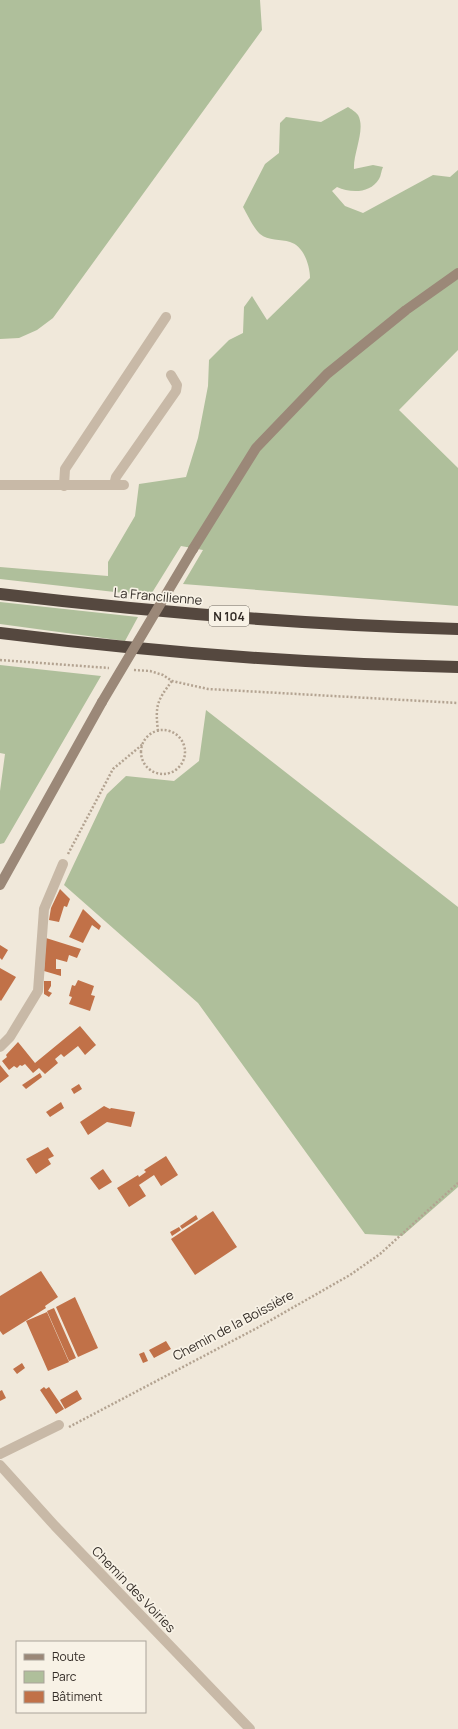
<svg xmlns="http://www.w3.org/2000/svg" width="458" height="1729" font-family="Manrope,sans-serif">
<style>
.green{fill:#afbf9b}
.building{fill:#c17148}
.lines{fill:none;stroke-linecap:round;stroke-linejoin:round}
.path{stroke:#b3a391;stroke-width:2.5;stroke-dasharray:2 2;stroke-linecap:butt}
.street{stroke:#c8b9a7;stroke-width:10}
.secondary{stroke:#9b8878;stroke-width:10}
.highway{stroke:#55483f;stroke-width:12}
.secondary-bridge{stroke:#9b8878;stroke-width:10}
.labels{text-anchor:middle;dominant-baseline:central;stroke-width:3.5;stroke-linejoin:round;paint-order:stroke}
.shield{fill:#f8f2e6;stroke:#6f6860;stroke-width:1}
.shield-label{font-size:12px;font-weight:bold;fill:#342d27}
.street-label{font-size:13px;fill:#342d27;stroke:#f8f2e6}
</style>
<rect width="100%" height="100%" fill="#f0e8da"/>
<path class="green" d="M0,0H260L262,30L53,318L37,330L19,338L0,339Z
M348,107C351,109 356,112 358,115C366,129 353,153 354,169L373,165L383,167C381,171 381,176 379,179C370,194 350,193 337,187L332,191L345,206L363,213L433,175L450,177L458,170V350L399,410L458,468V606L183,584L203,550L181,546L150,596L0,579V567L108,576V562L135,516L139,484L186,477L198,438L208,386L209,360L229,340L243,333L244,307L252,296L267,320L310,278C310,266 304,246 290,242C281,239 268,241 260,234C254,229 247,214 243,207L265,164L279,153L280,123L286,117L321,122Z
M0,602L138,617L125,641L0,624Z
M0,665L101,676L4,843L0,844V791L5,754L0,753Z
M206,710L458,907V1187L402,1236L365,1234L198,1003L64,885L107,794L126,776L174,781L199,761Z"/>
<path class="building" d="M60,889L70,899L67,907L64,906L59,922L49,920L51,908Z
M83,909L101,926L99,930L92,925L83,943L69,937Z
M46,938L81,949L77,958L69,955L67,962L56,959V969H61V976L44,971Z
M0,945L8,950L2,960L0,958Z
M0,968L16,977L1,1001L0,1000Z
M78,980L94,986L91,995L95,996L90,1011L69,1004L72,997L69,996L72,985L75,986Z
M44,981H51V986L48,991L52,993L49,997L44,994Z
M80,1026L96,1045L85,1055L78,1046L64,1057L61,1054L55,1059L58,1063L45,1074L39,1068L33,1073L25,1064L22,1066L20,1065L17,1068L14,1066L9,1070L2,1061L7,1057L6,1055L18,1042L35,1063Z
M0,1065L9,1076L0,1083Z
M40,1073L42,1077L26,1089L22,1085Z
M79,1084L82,1089L74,1094L71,1089Z
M61,1102L64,1108L50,1117L46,1112Z
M104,1106L110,1109L111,1108L135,1112L131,1127L107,1122L88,1135L80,1122Z
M48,1147L54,1156L48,1159L51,1164L36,1174L26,1159Z
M166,1156L178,1175L161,1186L154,1175L139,1185L146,1196L129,1207L117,1188L138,1175L139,1177L146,1172L144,1170Z
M103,1169L112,1182L99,1190L90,1178Z
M213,1211L237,1247L195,1275L171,1239Z
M196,1215L198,1219L182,1229L180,1226Z
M179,1227L181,1230L172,1236L170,1232Z
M41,1271L58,1297L45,1306L46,1308L3,1335L0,1331V1296Z
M75,1297L98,1348L78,1357L56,1307Z
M54,1308L76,1358L69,1361L47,1311Z
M47,1312L69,1362L48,1371L26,1321Z
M166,1341L171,1349L154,1358L149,1350Z
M144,1352L148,1361L143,1363L139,1354Z
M22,1363L25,1368L17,1374L13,1369Z
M44,1387L46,1389L49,1387L64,1409L56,1414L40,1390Z
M2,1390L6,1398L0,1401V1391Z
M77,1390L82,1399L65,1409L60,1400Z"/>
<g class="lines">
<path class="path" d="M0,660L109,668
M134,670L150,671L163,675L172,681L208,689L458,703
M141 752a22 22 0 1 1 44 0a22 22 0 1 1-44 0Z
M158,731C155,705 157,701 172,681
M68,854L113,769L143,744
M69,1427L257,1328L350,1275L380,1254L458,1183"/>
<path class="street" d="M0,485H124
M114,485L116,477L176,391L177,385L171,375
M64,486L65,469L166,317
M0,1047L10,1037L38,991L44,909L63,864
M0,1454L59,1425
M0,1465L55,1526L250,1729"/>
<path class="secondary" d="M193,549L256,448L327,374L406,310L458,273
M0,885L102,702"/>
<path class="highway" d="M0,594C152,612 305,625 458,629
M0,633C152,652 305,664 458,667"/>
<path class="secondary-bridge" d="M102,702L193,549"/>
</g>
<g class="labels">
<rect class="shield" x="209" y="606" width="40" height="20" rx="3"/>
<g class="shield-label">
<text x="229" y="616">N 104</text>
</g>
<g class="street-label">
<text transform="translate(158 596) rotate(5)">La Francilienne</text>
<text transform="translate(233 1325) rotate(-28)">Chemin de la Boissière</text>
<text transform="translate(134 1589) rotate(46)">Chemin des Voiries</text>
</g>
</g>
<rect x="16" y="1641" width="130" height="72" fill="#f8f2e6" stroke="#aaa39a"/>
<rect x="24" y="1654" width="20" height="6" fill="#9b8878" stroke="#aaa39a"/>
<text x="52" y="1661" font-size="12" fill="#342d27">Route</text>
<rect x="24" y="1671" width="20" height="12" fill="#afbf9b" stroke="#aaa39a"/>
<text x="52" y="1681" font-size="12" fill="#342d27">Parc</text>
<rect x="24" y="1691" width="20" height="12" fill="#c17148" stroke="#aaa39a"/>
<text x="52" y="1701" font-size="12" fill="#342d27">Bâtiment</text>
</svg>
